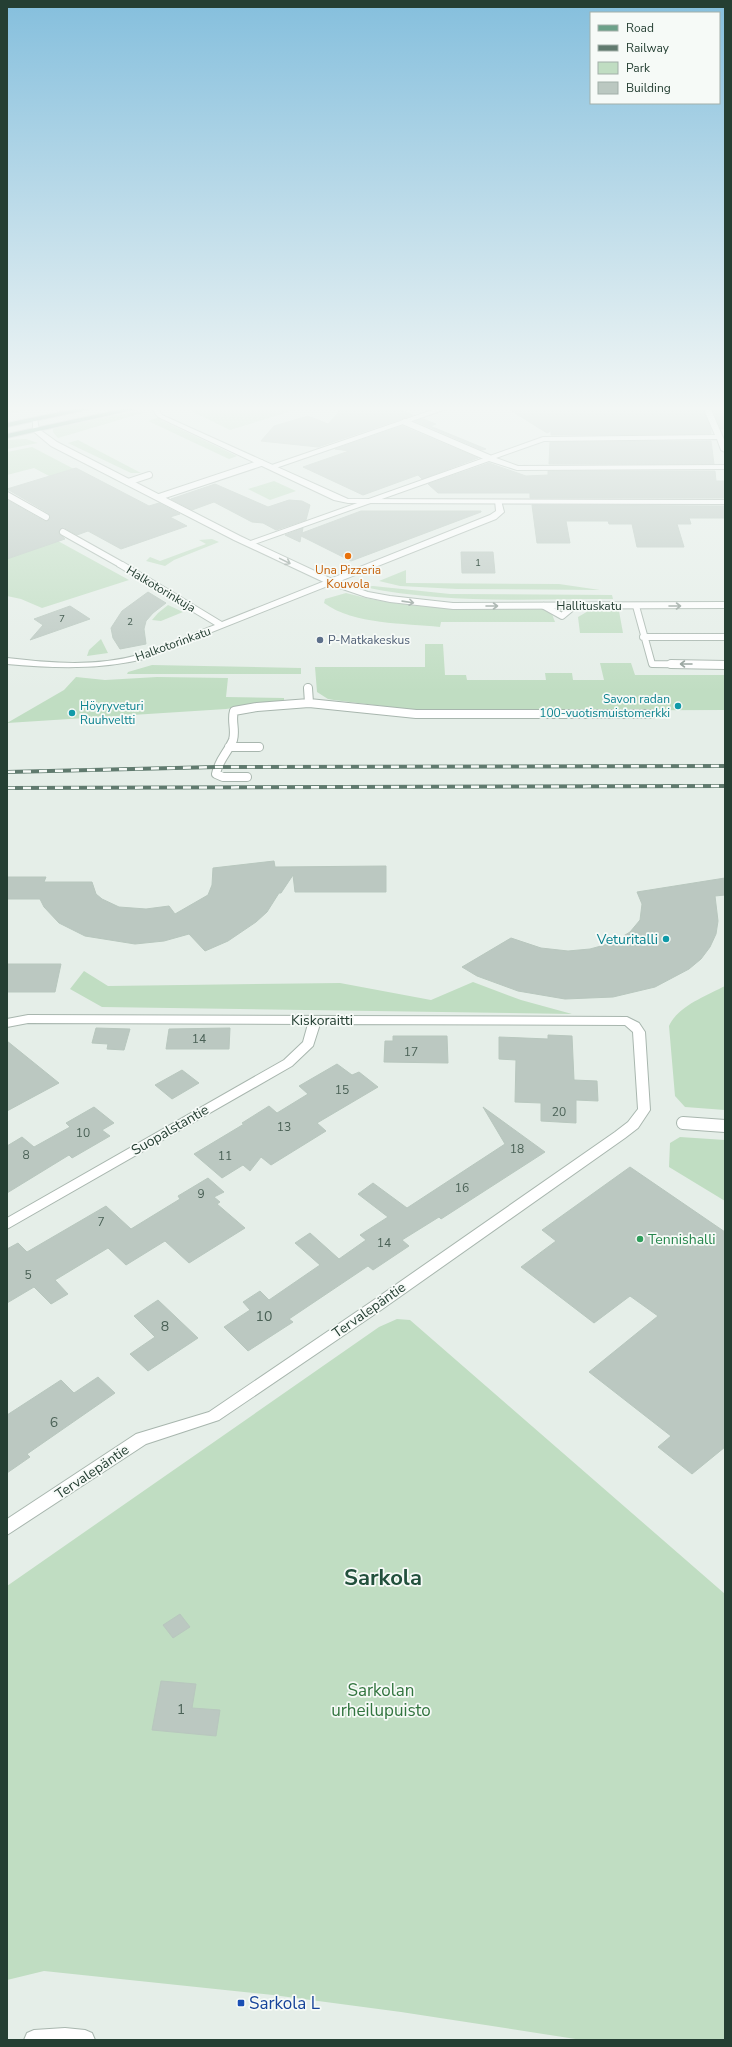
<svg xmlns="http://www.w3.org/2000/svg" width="732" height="2047" font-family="'Nunito Sans',sans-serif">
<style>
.green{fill:#c0ddc2}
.building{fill:#bbc8c1;stroke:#b8c7be}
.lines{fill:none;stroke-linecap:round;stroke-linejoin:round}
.service-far2-casing{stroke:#a8b6ae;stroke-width:8}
.service-far1-casing{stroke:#a8b6ae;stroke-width:10}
.service-casing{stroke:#a8b6ae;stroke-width:14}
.minor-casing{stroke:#a8b6ae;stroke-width:2}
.tertiary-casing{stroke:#a8b6ae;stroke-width:2}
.primary-casing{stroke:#c2c9c6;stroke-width:2}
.service-far2{stroke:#fff;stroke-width:6}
.service-far1{stroke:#fff;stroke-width:8}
.service{stroke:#fff;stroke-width:12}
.minor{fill:#fff;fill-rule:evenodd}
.tertiary{fill:#fff;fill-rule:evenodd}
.primary{fill:#6ca189;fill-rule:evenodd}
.rail-casing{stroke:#607a6e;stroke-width:4}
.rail{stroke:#f6faf7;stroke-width:2.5;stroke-dasharray:8;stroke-linecap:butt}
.oneway{stroke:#929f99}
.food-dot{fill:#e8710a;stroke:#f6faf7;stroke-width:1.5}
.service-dot{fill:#5c6f8a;stroke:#f6faf7;stroke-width:1.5}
.culture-dot{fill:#0f9aa8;stroke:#f6faf7;stroke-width:1.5}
.leisure-dot{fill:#2e9e5b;stroke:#f6faf7;stroke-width:1.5}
.transit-dot{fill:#1a4fb4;stroke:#f6faf7;stroke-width:1.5}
.labels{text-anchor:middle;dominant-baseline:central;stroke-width:3.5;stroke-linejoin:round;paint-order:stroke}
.far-number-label{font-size:10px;fill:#4a6156}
.far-food-label{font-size:12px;fill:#c56008;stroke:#f6faf7}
.far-street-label{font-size:12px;fill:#253f33;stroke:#f6faf7}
.far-service-label{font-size:12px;fill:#4e5e75;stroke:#f6faf7;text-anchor:start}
.far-culture-label{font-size:12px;fill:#0d838f;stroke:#f6faf7;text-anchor:end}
.number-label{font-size:12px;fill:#4a6156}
.culture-label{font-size:14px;fill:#0d838f;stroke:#f6faf7;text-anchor:end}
.street-label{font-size:14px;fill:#253f33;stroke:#f6faf7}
.leisure-label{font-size:14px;fill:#27864d;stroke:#f6faf7;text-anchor:start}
.near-number-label{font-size:14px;fill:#4a6156}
.near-park-label{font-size:17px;fill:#31743e;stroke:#f6faf7}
.near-transit-label{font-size:17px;fill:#164399;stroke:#f6faf7;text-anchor:start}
.near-district-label{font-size:22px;font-weight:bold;fill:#22503c;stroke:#f6faf7}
</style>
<rect width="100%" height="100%" fill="#e5eee8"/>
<path class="green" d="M7,405H55L7,414Z
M190,405H311L230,430L191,411Z
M137,411L146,412L58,438L53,432V429L58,427Z
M157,418L237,456L229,459L148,421Z
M26,439L38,443L7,449V440Z
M78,440L141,473H131L68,443Z
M32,447L74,469L51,477L34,468L7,475V452Z
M274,481L296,491L270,500L248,489Z
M212,539L219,542L174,560L165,566L146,561L150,557L160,561L206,544L199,540Z
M58,541L129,580L42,608L21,599L7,596V559Z
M406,570V583L559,584L600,590L457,589L400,586L379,581Z
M373,586L450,594L612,595L613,599C530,599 445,604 364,587Z
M346,593C411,611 479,609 546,609L552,614L555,622H441L440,627C405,623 354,625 324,603L325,599Z
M168,605L183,612L161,621L152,620L158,613Z
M590,610L619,611L623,633H580L578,617Z
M101,639L108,653L87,656L89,650Z
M425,644H443L445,675H466L467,680H546L545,673H572L573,680H604L600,663H631L635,675H725V710L441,711L407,709L334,700L328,699L317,692L315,667H425Z
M152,665L301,668V674H127L128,672Z
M76,677L105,680L157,677L228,678L226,697L284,698V701L226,709L7,723L64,690Z
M84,971L108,986L340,983L431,1000L473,982L521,1000L572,1014L102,1007L70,989Z
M725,986V1110L685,1107L675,1096L669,1026C678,1006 706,996 725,986Z
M680,1137L725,1140V1201L669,1167L670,1143Z
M397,1319L410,1320L725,1594V2040H582L401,2012L273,1995L44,1971L7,1980V1586L379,1327Z"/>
<path class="building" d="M340,405H390L413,415L318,447L261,441L274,426L308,416L328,424L338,413Z
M502,405H701L711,429V434L551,435V431L547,433Z
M711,405H725V429H721Z
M423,419L436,424L430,426L486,449L482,450L415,421Z
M402,426L478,458L422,479L418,475L363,495L303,467L349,451L335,449Z
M711,441L714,464H549L550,442Z
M489,463L526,476L548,475V471H715L716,481H725V498H530V493H438L428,484Z
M76,468L149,506L159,503L180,514L170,517L187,526L121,549L88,531L77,535L63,527L58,532L65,539L7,559V500L44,521H48L51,517L48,513L7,489Z
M215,484L268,507L289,500L302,501L310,505L306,520L276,530L263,523L252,522L214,502L192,510L171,499Z
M532,505L725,506V518H689L691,524H677L684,547H637L632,524H609L608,521H566L570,543H537Z
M361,511H481V512L351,561L301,536L300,542L285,535L303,528L302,533Z
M461,552H493L495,573H462Z
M148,592L166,603L153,613L146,621L144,629L146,644L120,649L113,638L111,628L122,611Z
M70,606L90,619L30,640L43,625L34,619Z
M274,861L275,867L386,866V892H295L293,875L281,893H279L267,912L256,922L228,941L205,951L189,934L164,941L135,944L85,936L59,923L44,907L40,899H7V877H46L44,882H92L96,894L102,899L119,907L146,909L169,906L175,914L208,895L212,885L213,868Z
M725,878V895L715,896L718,921L716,934L710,947L701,959L689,969L655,987L613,997L565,999L518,991L477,976L462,967L511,938L541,948L568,951L590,949L612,943L630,932L640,920L642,904L637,892Z
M7,964H61L55,992H7Z
M96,1028L130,1029L124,1050L107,1049L108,1044L92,1043Z
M230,1028L229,1049H166L169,1029Z
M548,1035L572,1036L574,1080L597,1081L598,1101L576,1100V1123L541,1121V1103L515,1102L516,1060L499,1059V1037L548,1039Z
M393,1036H447L448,1063L384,1062L385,1041H393Z
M7,1041L59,1083L7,1111Z
M337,1064L352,1075L359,1072L378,1087L317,1123L326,1131L271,1165L261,1157L250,1171L243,1165L222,1178L194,1154L244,1124L242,1123L269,1106L277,1113L308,1094L299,1086Z
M182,1070L199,1083L172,1099L155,1085Z
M94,1107L114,1123L102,1130L110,1136L72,1158L69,1155L7,1193V1146L22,1137L34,1147L70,1127L66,1123Z
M483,1107L545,1152L441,1219L439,1217L402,1240L409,1246L373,1270L368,1266L289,1319L293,1322L248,1351L224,1327L250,1310L243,1302L260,1291L269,1300L320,1265L295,1243L310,1233L339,1259L366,1240L360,1235L388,1217L358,1194L373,1183L407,1208L505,1144Z
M630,1167L725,1232V1447L692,1474L658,1447L671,1436L589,1372L658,1316L630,1296L594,1323L521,1267L556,1241L542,1230Z
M208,1178L224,1192L214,1197L220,1202L217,1204L245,1228L189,1263L165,1241L126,1265L108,1248L55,1280L68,1294L51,1304L34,1287L7,1303V1249L18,1243L27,1252L106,1206L131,1229L180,1199L178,1196Z
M158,1300L198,1338L148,1371L130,1354L155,1337L134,1316Z
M98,1377L115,1393L27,1454L30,1457L7,1473V1415L61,1380L74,1393Z
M180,1614L190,1627L173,1638L163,1625Z
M161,1681L196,1684L192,1708L220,1710L216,1736L152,1730Z"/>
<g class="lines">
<g class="service-far2-casing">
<path id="service-far2" d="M405,422L489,458
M128,482L149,475
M7,495L46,517
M159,497L261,463
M63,532L120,564
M544,606L562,616L574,606
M636,606L652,664L725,665
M643,637H725"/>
</g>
<g class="service-far1-casing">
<path id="service-far1" d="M671,664L725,665
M308,688L309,703L416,714H652
M229,747H259
M247,777H223L216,774C218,761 228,752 233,740C236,730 231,721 234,711L257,707L309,703"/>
</g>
<g class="service-casing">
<path id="service" d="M683,1123L725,1126"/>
</g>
<g class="minor-casing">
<path id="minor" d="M447,405H458L273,469L266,467Z
M702,405H709L725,442V452L721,450L717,439L544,441L496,458L518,466L725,465V469L517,470L489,461L252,545L245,543L543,437L715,435Z
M495,500H501L504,512L496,519L144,659C98,670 53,668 7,664V658C50,663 96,667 138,655C164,648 189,635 215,625L117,566V562H123L222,622L490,515L496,511Z
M28,1015L627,1017L639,1023L645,1032L650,1110L638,1128L625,1138L381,1310L219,1420L146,1444L7,1535V1519L136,1434L209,1412L371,1302L615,1132L628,1122L638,1109L633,1032L625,1025L320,1024L313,1046L292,1066L7,1229V1218L284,1060L303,1042L308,1024L28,1023L7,1027V1019Z"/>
</g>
<g class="tertiary-casing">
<path id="tertiary" d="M149,405H156L162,415L348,499L725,500V504L348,503L334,500L158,417Z
M33,419H37L39,429L57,442L240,536L334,580L368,592L390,596L453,603L725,602V608L453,609L390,602L366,597L328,584L234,540L51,446L33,431Z
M65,2028L85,2030L92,2033L95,2040H24L27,2033L34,2030Z"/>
</g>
<g class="primary-casing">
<path id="primary" d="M94,405H109L7,427V423Z
M141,405H155L7,438V434Z"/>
</g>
<use href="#service-far2" class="service-far2"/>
<use href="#service-far1" class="service-far1"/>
<use href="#service" class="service"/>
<use href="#minor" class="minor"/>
<use href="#tertiary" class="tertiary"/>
<use href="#primary" class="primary"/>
<g class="rail-casing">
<path id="rail" d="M7,772L216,767L725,766
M7,788L725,786"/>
</g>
<use href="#rail" class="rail"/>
</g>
<defs><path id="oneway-shaft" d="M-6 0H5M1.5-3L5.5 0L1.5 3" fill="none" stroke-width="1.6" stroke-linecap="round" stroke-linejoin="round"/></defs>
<g class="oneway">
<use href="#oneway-shaft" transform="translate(285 561) rotate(26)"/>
<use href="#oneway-shaft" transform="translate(408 602) rotate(8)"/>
<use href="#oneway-shaft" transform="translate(492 606)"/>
<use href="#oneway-shaft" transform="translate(675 606)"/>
<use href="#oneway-shaft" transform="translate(686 664) rotate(-180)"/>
</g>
<linearGradient id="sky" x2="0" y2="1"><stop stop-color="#85bfdd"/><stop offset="0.59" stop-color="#f3f7f5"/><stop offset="1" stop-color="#f3f7f5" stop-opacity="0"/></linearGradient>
<rect width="732" height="692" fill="url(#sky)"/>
<circle class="food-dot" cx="348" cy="556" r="4"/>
<circle class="service-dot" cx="320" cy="640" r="4"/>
<g class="culture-dot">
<circle cx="678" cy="706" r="4"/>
<circle cx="72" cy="713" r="4"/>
<circle cx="666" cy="939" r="4"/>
</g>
<circle class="leisure-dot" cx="640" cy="1239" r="4"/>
<rect class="transit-dot" x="237" y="1999" width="8" height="8" rx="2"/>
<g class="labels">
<g class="far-number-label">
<text x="478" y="563">1</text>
<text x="62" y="619">7</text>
<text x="130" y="622">2</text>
</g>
<g class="far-food-label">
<text x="348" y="570">Una Pizzeria<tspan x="348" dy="14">Kouvola</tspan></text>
</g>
<g class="far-street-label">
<text transform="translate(161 589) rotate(31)">Halkotorinkuja</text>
<text x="589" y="606">Hallituskatu</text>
<text transform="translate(173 644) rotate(-20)">Halkotorinkatu</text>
</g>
<g class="far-service-label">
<text x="328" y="640">P-Matkakeskus</text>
</g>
<g class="far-culture-label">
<text x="670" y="699">Savon radan<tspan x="670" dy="14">100-vuotismuistomerkki</tspan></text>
<text x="80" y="706" text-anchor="start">Höyryveturi<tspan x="80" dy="14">Ruuhveltti</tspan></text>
</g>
<g class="number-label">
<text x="199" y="1039">14</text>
<text x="411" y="1052">17</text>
<text x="342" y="1090">15</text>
<text x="559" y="1112">20</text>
<text x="284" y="1127">13</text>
<text x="83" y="1133">10</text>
<text x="517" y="1149">18</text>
<text x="26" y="1155">8</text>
<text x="225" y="1156">11</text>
<text x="462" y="1188">16</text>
<text x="201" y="1194">9</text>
<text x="101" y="1222">7</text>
<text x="384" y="1243">14</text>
<text x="28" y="1275">5</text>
</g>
<g class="culture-label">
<text x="658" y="939">Veturitalli</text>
</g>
<g class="street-label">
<text x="322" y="1020">Kiskoraitti</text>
<text transform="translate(170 1130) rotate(-30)">Suopalstantie</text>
<text transform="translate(369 1310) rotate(-35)">Tervalepäntie</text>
<text transform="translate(92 1472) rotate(-34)">Tervalepäntie</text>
</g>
<g class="leisure-label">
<text x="648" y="1239">Tennishalli</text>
</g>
<g class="near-number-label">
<text x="264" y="1316">10</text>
<text x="165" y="1326">8</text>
<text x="54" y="1422">6</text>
<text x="181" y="1709">1</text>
</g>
<g class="near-park-label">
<text x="381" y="1690">Sarkolan<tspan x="381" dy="20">urheilupuisto</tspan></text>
</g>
<g class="near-transit-label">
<text x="249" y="2003">Sarkola L</text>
</g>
<g class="near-district-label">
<text x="383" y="1578">Sarkola</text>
</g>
</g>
<rect width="732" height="2047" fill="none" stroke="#253f33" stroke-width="16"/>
<rect x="590" y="12" width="130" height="92" fill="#f6faf7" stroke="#a2afa9"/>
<rect x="598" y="25" width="20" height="6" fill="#6ca189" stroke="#a2afa9"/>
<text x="626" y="32" font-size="12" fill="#253f33">Road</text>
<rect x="598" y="45" width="20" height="6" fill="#607a6e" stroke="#a2afa9"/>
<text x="626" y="52" font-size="12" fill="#253f33">Railway</text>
<rect x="598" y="62" width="20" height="12" fill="#c0ddc2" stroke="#a2afa9"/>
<text x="626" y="72" font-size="12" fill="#253f33">Park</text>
<rect x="598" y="82" width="20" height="12" fill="#bbc8c1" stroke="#a2afa9"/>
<text x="626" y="92" font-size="12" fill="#253f33">Building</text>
</svg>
